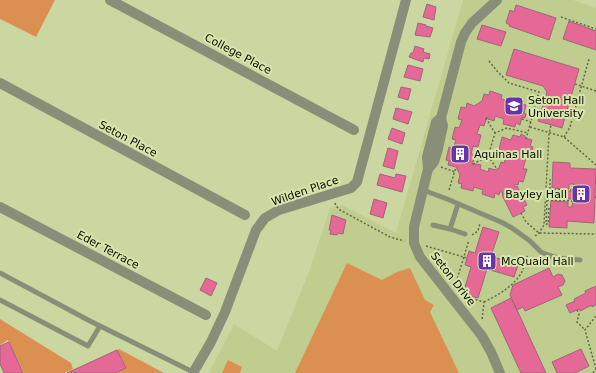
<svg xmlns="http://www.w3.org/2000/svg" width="596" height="373" font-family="'DejaVu Sans',sans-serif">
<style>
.built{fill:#bfce8e}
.green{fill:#db9052}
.building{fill:#e56896;stroke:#9e6678}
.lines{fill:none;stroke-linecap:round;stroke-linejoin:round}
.path{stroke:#616948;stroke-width:1.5;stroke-dasharray:2 2;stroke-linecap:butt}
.service{stroke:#888e77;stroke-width:5}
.minor{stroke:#888e77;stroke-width:10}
.tertiary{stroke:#888e77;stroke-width:10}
.labels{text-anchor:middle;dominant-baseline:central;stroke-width:4;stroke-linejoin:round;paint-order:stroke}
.street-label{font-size:11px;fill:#0a0e00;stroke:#d7e5ac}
.poi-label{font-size:11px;fill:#0a0e00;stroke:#d7e5ac;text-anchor:start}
</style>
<rect width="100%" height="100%" fill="#cad7a0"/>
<path class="built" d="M463,0H573L596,8V373H209L234,324L277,351L310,269L330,208L342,205L396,233Z"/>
<path class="green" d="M0,0H55L36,37L0,19Z
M347,263L382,280L397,272L410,268L425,300L434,305L430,312L459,373H295Z
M0,319L71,363L73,369L64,373H24L8,340L0,345Z
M119,349L164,373H115L126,368L117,350Z
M228,360L242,367L240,373H222Z"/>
<path class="building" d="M427,4L436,7L434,20L423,17Z
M516,5L556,18L549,40L509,26L510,25L506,23L510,10L514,12Z
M569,21L596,31V50L563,39Z
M418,23L426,25V26L433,28L430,37L415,35Z
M482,25L506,32L501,46L477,39Z
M415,46L424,49L423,52L430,54L429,59L424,58L423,62L409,57L411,53H413Z
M514,49L579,69L562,128L538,121L547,92L543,86L506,75Z
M408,65L423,69L420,81L404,77Z
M401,87L411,89L408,100L398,97Z
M490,91L502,95L501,99L509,101L510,97L523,101L522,104L526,105L524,113L526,114L525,118L522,117L520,125L516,123L515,127L503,124L504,119L495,116L494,121L488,119L487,117L485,119L486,120L484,126L480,125L477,134L481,135L478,147L473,146L471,154L475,155L473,162H472L473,165L476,164L481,165L480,169L488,172L489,168L495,170L499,168L501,162L504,163L508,152L499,150L502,137L511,140L513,135L520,137L521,134L525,136V138L532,140L530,146L533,147L530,159L526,158L523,169H527L523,182L519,181L518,185L515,184L514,186L515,187L517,186L527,205L523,207L525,211L513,217L502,195L503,194L502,192H500L499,195L495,193L494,198L482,194L483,190L474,187L473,191L461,188L462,184L458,183L460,175L456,167L448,165L449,161L446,160L449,147L453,149L456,140L452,139L455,127L459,128L462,120L458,119L461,107L466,108L467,103L474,106L482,101L484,94L489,95Z
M396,108L412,112L408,124L393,119Z
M392,128L405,133L402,144L388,139Z
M388,148L398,151L394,169L383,166Z
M553,162L570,163V168L596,169L594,223L567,221V228L549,227L551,201L568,202V207H572L573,199H566L567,191H573L574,184H569V189L552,188Z
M380,174L395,178L396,174L406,176L402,192L377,185Z
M374,199L387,203L383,218L370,214Z
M332,215L346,220L343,234L338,233L337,235L330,234L331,230H329Z
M483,227L499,232L491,256L518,265L514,277L487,269L478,298L463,294L471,267L465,265L469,251L475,253Z
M549,268L553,277L558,274L562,275L565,281L563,285L558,287L562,295L525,311L523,307L517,310L510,295L513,285Z
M206,278L217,283L211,296L200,290Z
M596,286V305L592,307V305L580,311L579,309L570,313L566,305L575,301L574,299L586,293L585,291Z
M511,298L517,310L546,373H521L491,308Z
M9,342L23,373H4L0,364V346Z
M581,349L589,366L575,373H557L552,362Z
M117,350L126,368L115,373H67Z"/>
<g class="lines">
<path class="path" d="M561,17L596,29
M489,61L497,71L509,83L539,92L526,139
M575,84L596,91
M486,118L495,133
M522,119L531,122
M530,127L564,137L596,165
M564,137L570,127L589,59
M488,156L497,169
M473,164L488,156L495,133L507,128L528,133
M441,167L455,172
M546,189L573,190
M550,189V180H552
M449,190L456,167
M595,197H596
M547,200L546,224H548L549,208H550
M547,200L573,201
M565,200V190
M335,203L336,206L340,210L390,237L404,241
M521,213L526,222L539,233L596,234
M472,235L478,231L480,223
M535,236L539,233L544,225L549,134L551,125
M426,246L467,258
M455,286L469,240
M464,296L484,302L482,320
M484,302C498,295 511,288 520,275C524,269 526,261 528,254
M577,310L579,314L577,322L585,330
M596,369L585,330L596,316
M593,373L596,369"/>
<path class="service" d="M423,190L447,199L501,222L512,228L530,241L541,252L548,255L558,258L580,260
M458,204L450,229L465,234
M433,225L450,229
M0,273L90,321L193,372
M0,300L88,346L100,326"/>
<path class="minor" d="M110,0L354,130
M0,83L245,215
M441,118L436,122L427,157L428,169L414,227V243L420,257L482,336L491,352L500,373
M428,169L434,162L438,149L443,126L441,118L461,42L465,33L472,23L497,0
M0,207L206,315"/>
<path class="tertiary" d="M193,373L211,342L225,312L256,230L265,218L279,210L351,188L357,182L406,0"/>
</g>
<defs>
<g id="university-square" transform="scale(1)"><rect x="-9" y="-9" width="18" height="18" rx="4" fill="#6834ab" stroke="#d7e5ac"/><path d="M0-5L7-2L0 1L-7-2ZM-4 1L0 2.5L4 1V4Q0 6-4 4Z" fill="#fff"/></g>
<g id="building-square" transform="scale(1)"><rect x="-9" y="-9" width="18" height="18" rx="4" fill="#6834ab" stroke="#d7e5ac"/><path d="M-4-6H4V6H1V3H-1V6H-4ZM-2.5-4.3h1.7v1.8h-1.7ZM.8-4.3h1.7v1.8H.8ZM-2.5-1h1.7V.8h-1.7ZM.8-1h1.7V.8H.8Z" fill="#fff"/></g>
</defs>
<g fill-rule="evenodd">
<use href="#university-square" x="514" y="106"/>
<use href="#building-square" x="460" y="154"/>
<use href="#building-square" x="581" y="194"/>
<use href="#building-square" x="487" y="261"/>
</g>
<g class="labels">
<g class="street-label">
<text transform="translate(238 54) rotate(28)">College Place</text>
<text transform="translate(128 139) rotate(28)">Seton Place</text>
<text transform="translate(305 191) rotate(-19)">Wilden Place</text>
<text transform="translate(108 250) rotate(28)">Eder Terrace</text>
<text transform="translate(453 279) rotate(52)">Seton Drive</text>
</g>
<g class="poi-label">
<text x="528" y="100">Seton Hall<tspan x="528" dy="13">University</tspan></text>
<text x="474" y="154">Aquinas Hall</text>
<text x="567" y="194" text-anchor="end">Bayley Hall</text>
<text x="501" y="261">McQuaid Hall</text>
</g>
</g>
</svg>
